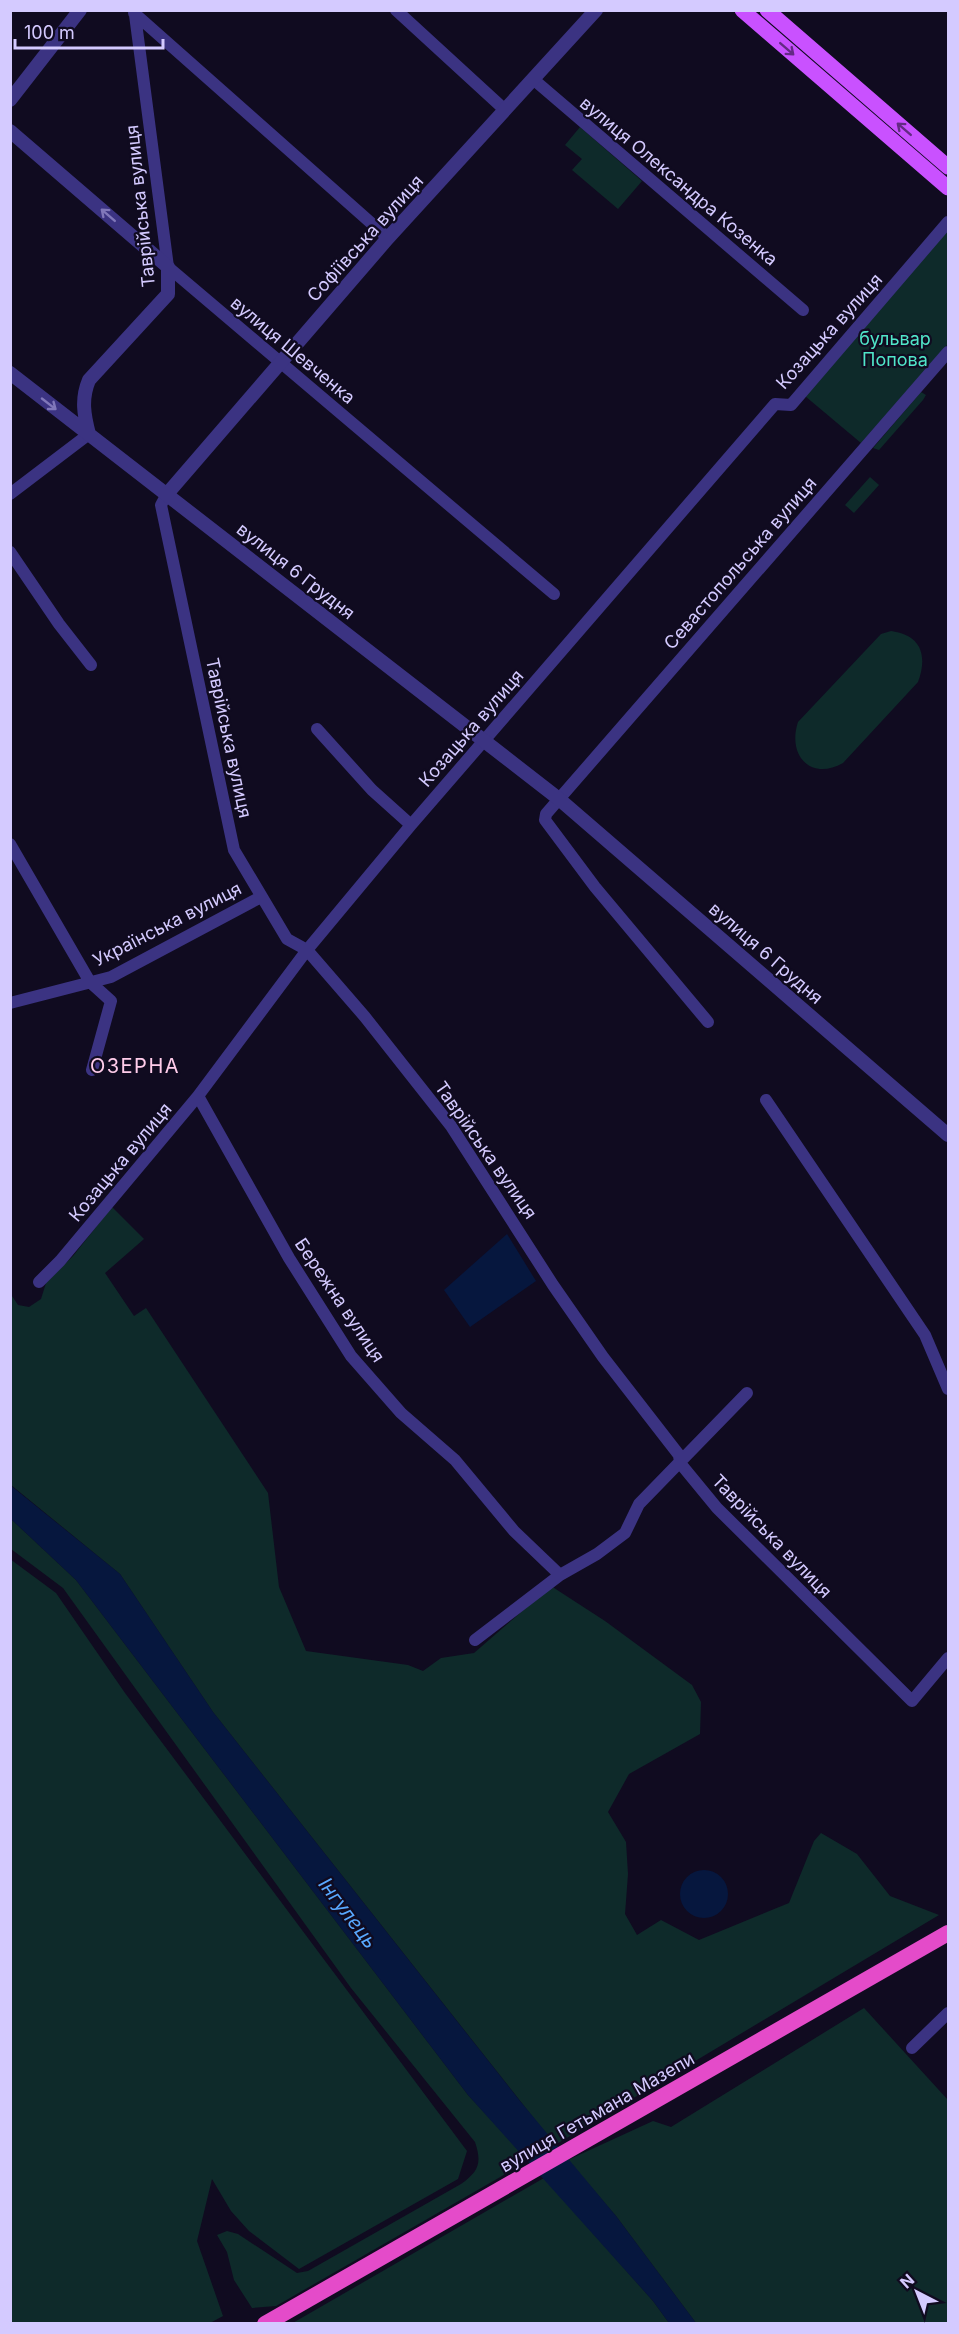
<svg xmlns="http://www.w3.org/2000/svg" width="959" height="2334" font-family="Inter,sans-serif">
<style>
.green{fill:#0e2a2a}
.water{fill:#06173e}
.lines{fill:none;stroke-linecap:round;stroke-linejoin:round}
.minor{stroke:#3b3382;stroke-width:12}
.tertiary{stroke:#3b3382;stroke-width:14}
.primary{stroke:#c951ff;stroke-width:15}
.trunk{stroke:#e44bc9;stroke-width:16}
.oneway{stroke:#632a84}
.oneway2{stroke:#8077ba}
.labels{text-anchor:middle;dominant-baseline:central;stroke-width:4.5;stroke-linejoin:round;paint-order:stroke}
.street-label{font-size:18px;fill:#d4caff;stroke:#100b20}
.park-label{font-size:18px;fill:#50e6c9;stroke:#100b20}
.neighbourhood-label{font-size:20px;letter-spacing:1.5px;fill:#ffccea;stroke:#100b20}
.water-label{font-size:20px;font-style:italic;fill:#58a8ff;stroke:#100b20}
</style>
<rect width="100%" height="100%" fill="#100b20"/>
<path class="green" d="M580,127L642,181L618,209L572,170L582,159L565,145Z
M948,230V344L861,443L805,396Z
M921,392L926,395L923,400L879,450L873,448Z
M870,477L879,485L854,513L845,505Z
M891,631C921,635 928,655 918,682L843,763C811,781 787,756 798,722L881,634Z
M112,1207L144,1239L105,1273L134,1316L146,1308L268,1493L279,1587L306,1651L408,1665L423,1671L441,1658L474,1653L551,1586L605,1621L692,1685L701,1702L700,1734L629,1774L608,1812L626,1842L628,1874L625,1914L637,1935L661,1920L699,1940L789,1903L814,1841L821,1833L857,1854L890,1896L939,1915L555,2145L213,1712L120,1574L11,1485L10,1293L18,1305L29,1307L41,1299L46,1283L73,1256Z
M11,1519L76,1580L468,2095L527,2159L502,2176L276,2306L252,2308L234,2280L227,2252L217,2235L227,2231L238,2234L297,2273L308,2271L461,2184C479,2171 482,2163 475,2142L351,1988L63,1588L11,1549Z
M10,1559L56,1593L125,1693L467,2151L458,2179L299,2269L249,2231L231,2211L212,2179L197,2241L223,2316L210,2323H11Z
M864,2008L948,2100V2323H696L616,2216L568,2160L653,2121L671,2127Z
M544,2178L653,2301L669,2323L291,2324Z"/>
<path class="water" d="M507,1234L536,1281L470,1327L444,1290Z
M10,1485L120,1574L213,1712L520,2101L616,2216L696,2323H669L653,2301L468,2095L76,1580L11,1519Z
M680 1894a24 24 0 1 1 48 0a24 24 0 1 1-48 0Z"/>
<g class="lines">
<path class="minor" d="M396,10L505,110
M134,13L388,238
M135,15L168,267L554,594
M533,79L803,310
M10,494L89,434
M167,494L161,505L234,850L287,939L307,950L365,1017L451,1126L553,1285L603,1357L679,1455L680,1463L717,1508L912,1701L948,1658
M10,552L59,624L91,665
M317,729L372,790L411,825
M10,844L90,982L111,1001L92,1070
M10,1003L111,977L261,897
M708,1022L595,887L545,820L546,814L948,352
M198,1096L289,1258L351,1356L401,1413L455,1460L514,1531L560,1575
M766,1100L925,1335L948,1389
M39,1282L60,1261L198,1096L307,950L411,825L775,404L791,405L948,222
M475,1640L560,1575L597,1554L625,1533L639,1504L747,1393
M912,2048L948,2013"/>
<path class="tertiary" d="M10,100L80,10
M10,131L168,267V294L89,380C81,399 84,415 89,434
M10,373L559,799L948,1135
M167,494L388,238L596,10"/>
<path class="primary" d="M742,10L948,188
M767,10L948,167"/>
<path class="trunk" d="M265,2324L948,1933"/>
</g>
<defs><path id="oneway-shaft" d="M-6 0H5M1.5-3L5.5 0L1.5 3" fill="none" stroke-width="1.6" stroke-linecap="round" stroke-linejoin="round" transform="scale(1.5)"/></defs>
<g class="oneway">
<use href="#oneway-shaft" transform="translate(787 49) rotate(41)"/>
<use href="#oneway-shaft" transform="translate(904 129) rotate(-139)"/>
</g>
<g class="oneway2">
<use href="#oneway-shaft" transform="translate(108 215) rotate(-139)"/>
<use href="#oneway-shaft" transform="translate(49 404) rotate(38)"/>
</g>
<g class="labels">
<g class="street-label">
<text transform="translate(679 181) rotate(40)">вулиця Олександра Козенка</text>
<text transform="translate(140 206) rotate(-96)">Таврійська вулиця</text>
<text transform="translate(365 238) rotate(-48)">Софіївська вулиця</text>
<text transform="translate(829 331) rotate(-48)">Козацька вулиця</text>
<text transform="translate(293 350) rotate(40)">вулиця Шевченка</text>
<text transform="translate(740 563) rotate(-49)">Севастопольська вулиця</text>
<text transform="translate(296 571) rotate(38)">вулиця 6 Грудня</text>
<text transform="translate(471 728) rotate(-49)">Козацька вулиця</text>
<text transform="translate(229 738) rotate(78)">Таврійська вулиця</text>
<text transform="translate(167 924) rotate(-27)">Українська вулиця</text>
<text transform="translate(766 953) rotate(41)">вулиця 6 Грудня</text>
<text transform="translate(486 1150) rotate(55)">Таврійська вулиця</text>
<text transform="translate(120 1162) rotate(-50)">Козацька вулиця</text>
<text transform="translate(340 1300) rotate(56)">Бережна вулиця</text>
<text transform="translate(772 1536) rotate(46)">Таврійська вулиця</text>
<text transform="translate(597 2112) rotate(-30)">вулиця Гетьмана Мазепи</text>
</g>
<g class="park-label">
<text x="895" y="338">бульвар<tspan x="895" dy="21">Попова</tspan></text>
</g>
<g class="neighbourhood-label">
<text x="135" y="1066">ОЗЕРНА</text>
</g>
<g class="water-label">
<text transform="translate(348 1913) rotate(53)">Інгулець</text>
</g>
</g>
<rect width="959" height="2334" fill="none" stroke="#d4caff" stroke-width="24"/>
<g transform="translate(917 2292) rotate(318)" stroke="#100b20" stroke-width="4.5" paint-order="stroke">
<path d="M0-4.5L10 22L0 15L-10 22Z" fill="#d4caff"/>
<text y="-9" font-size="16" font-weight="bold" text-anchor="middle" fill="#d4caff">N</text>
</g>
<path d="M15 39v9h148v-9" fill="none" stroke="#d4caff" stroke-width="3"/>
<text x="24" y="39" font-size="18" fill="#d4caff" stroke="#100b20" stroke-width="4.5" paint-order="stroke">100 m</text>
</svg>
